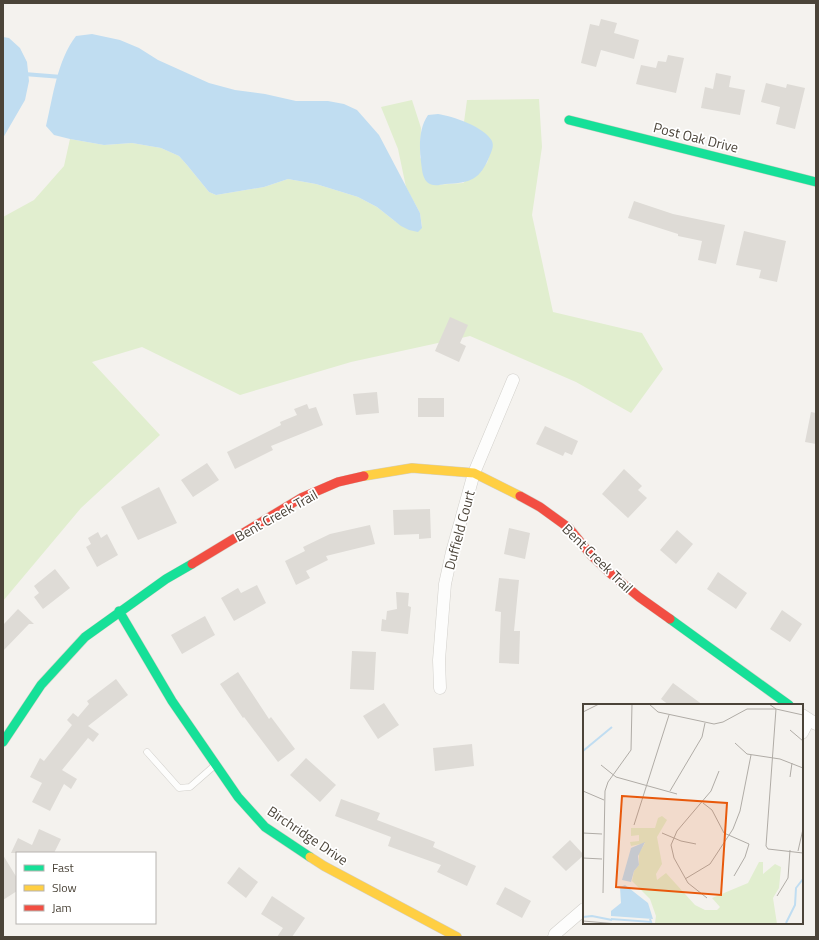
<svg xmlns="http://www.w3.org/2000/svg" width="819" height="940" font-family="'Titillium Web',sans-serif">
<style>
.green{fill:#e1eecf}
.water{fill:#c0ddf1}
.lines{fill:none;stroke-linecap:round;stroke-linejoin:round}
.stream{stroke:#c0ddf1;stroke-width:4}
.building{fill:#dedbd6}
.lane-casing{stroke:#d2d0cb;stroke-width:7}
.street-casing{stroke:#d2d0cb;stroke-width:13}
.fast-casing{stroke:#d3cfc5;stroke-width:10}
.slow-casing{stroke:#d3cfc5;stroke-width:10}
.jam-casing{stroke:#d3cfc5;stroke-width:10}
.lane{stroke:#fdfdfc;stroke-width:6}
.street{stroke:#fdfdfc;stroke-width:12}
.fast{stroke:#16e098;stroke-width:9}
.slow{stroke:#ffcf43;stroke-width:9}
.jam{stroke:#f24e42;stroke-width:9}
.labels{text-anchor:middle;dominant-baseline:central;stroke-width:3.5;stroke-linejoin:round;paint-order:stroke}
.street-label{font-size:14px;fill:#4b4439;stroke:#fff}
.inset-river{fill:none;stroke:#c0ddf1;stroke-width:2}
.inset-road{fill:none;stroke:#b0aca6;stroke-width:1}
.view{fill:#e8590c;fill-opacity:0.15;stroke:#e8590c;stroke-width:2}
.inset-edge{fill:none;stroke:#4b4439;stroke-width:2}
</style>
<rect width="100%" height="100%" fill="#f4f2ee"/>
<path class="green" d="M539,99L542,147L532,215L553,312L642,333L663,369L631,413L576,382L470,336L351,362L240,395L142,347L92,362L160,435L81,508L3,601V217L34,200L64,166L70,139L104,145L132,143L161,148L179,156L187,165L209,192L216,195L264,187L288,179L316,184L358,197L377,207L396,222L422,227L420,213L406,187L398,149L381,107L412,100L421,128L420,157L434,185L463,183L487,163L489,157L480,130L464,122L467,100Z"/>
<path class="water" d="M92,34L120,40L139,48L158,60L209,83L235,90L265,94L296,101H328L344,104L357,110L379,135L420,213L422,228L418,232L409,230L401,226L377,207L358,197L316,184L288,179L264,187L216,195L209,192L187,165L179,156L161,148L132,143L104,145L70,139L54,135L46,126C53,97 57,61 76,36Z
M3,37L9,38L20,48L27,62L29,81L25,100L3,138Z
M438,114C452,116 485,127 492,141C494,146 492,150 490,155C480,180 471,183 445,184C439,185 432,187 427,182C422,177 422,168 421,162C419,146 419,128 428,115Z"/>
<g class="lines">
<path class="stream" d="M24,74L62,77"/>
</g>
<path class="building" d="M601,19L617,23L614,33L639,40L634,59L601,50L596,67L581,63L590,24L599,26Z
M668,55L684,58L676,93L636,84L641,65L656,68L658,61L666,62Z
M716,73L731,76L729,87L745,90L740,115L701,108L705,87L713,89Z
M766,83L786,88L787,84L805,88L795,129L776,124L780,107L761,102Z
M634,201L673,214L725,225L716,264L698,260L702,241L678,236V234L628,218Z
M744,231L786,241L777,282L759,278L761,270L736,265Z
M450,317L468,325L460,343L466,346L459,362L435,351Z
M377,392L379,413L356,415L353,394Z
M418,398H444V417H418Z
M307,404L309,409L316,407L323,425L271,446L273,450L235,469L227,452L281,425L280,422L297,415L294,409Z
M811,412L816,413V444L805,442Z
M545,426L578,441L572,455L565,452L563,456L536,444Z
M207,463L219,480L193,497L181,480Z
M624,469L642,486L638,490L647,498L628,518L602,494Z
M159,487L177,523L138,540L121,507Z
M430,509L431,538L419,539V534L394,535L393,510Z
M370,525L375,544L326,556L328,560L306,571L310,578L296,585L285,561L305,551L303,547L330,534Z
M509,528L530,533L525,559L504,554Z
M677,530L693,544L676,564L660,550Z
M98,532L101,538L107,534L118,555L97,567L86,547L91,544L88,538Z
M55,569L70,588L43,609L34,597L39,593L34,586Z
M718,572L747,593L736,609L707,589Z
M499,578L519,580L514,631H520L519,664L499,663L501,612L495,611Z
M257,585L266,603L234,621L221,598L238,588L241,593Z
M396,592L409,593L408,606L411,607L408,634L381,631L382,619L386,620L387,611L397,609Z
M18,609L34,624H29L3,651V625Z
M782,610L802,624L790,642L770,629Z
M205,616L215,635L182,654L171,635Z
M352,651L376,652L374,690L350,689Z
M238,672L269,719L271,717L295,749L278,762L244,717L243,718L220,684Z
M116,679L128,695L88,726L99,734L93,742L88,738L62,770L77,779L71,789L64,784L50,811L32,802L42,783L30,777L40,758L44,761L72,725L67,720L73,713L78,717L89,704L87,701Z
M673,683L703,705H669L661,699Z
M384,703L399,725L378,739L363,716Z
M472,744L474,766L435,771L433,748Z
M306,758L336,785L320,802L290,775Z
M341,799L380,813L377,820L435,842L433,847L476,866L467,886L437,872L441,865L388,846L391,837L335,816Z
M39,829L61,839L54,853H11L18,838L32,845Z
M570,840L584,855L566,871L552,857Z
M3,855L17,878V891L3,900Z
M239,867L258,882L246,898L227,883Z
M505,887L531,901L522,918L496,904Z
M272,896L305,918L292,937H277L283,928L261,914Z"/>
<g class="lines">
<g class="lane-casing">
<path id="lane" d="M147,752L179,788L190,787L214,766"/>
</g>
<g class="street-casing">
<path id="street" d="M440,688L439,660L445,584L452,552L474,473L513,380
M802,715L816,724
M802,733L809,720
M554,937L555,934L584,909"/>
</g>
<g class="fast-casing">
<path id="fast" d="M569,120L816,182
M119,611L172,701L238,797L265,827L310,857
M670,619L789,705
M3,742L41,685L85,637L166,579L192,564"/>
</g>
<g class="slow-casing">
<path id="slow" d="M364,476L412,468L474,473L520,496
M310,857L324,866L457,937"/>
</g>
<g class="jam-casing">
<path id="jam" d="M520,496L540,507L569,528L591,555L611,574L639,597L670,619
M192,564L301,498L338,482L364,476"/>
</g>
<use href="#lane" class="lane"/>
<use href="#street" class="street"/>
<use href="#fast" class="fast"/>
<use href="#slow" class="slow"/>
<use href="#jam" class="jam"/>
</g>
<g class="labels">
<g class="street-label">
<text transform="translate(696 137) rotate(14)">Post Oak Drive</text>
<text transform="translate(276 515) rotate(-29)">Bent Creek Trail</text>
<text transform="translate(459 530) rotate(-75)">Duffield Court</text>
<text transform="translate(598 558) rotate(44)">Bent Creek Trail</text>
<text transform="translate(308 835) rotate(34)">Birchridge Drive</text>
</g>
</g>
<g transform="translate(583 704)">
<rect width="220" height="220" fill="#f4f2ee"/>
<path d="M79,112L84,116L74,133L79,160L73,170L74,176L83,169L112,201L122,206H134L137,203L129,194L165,179L176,158H180V170L192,160L198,163L196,184L190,194L194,220L72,219L73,212L67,195L49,177L51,167L56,161V149L62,139L48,142L47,138L56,137V131L48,132V124H72L75,114Z" fill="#e1eecf"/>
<path d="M62,138L55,152L56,161L51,167L48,178L39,176L48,144ZM42,181L65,199L70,215L28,212V207L38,199L37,183Z" fill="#c0ddf1"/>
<path class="inset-river" d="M0,47L29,23M0,213L9,212L29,216M28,215L68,218L67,215M203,219L212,201L213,184L220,175M201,220H220"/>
<path class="inset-road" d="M66,0L75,8L131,20L140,18L164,5H193L183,142L185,145L220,149M186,0L193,5L220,11M0,8L16,0M207,26L220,37M152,39L164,50L197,55L220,64M18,61L33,73L94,90M207,73L209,59M0,87L21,96M87,87L119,33L122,19M120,99L129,106L141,129L166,140L162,153L151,172M51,121L86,11M0,129L19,130M79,129L98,137L113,140M215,147L220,125M0,154L19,155M102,175L127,160L150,125L157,107L168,51M20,189L22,87L25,78L48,46L49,0M194,192L205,174L207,146M124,194L105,179L91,154L88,141L94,127L128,87L136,67M0,217L35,220"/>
<path class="view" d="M39,92L144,99L138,191L33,183Z"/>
<rect width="220" height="220" class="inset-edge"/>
</g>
<rect width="819" height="940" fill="none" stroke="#4b4439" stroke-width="8"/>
<rect x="16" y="852" width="140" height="72" fill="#ffffff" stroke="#b7b4b0"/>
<rect x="24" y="865" width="20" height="6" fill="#16e098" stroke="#b7b4b0"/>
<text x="52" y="872" font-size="12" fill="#4b4439">Fast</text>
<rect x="24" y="885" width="20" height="6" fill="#ffcf43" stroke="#b7b4b0"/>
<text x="52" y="892" font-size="12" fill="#4b4439">Slow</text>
<rect x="24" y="905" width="20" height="6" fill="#f24e42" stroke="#b7b4b0"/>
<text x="52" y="912" font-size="12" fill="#4b4439">Jam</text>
</svg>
